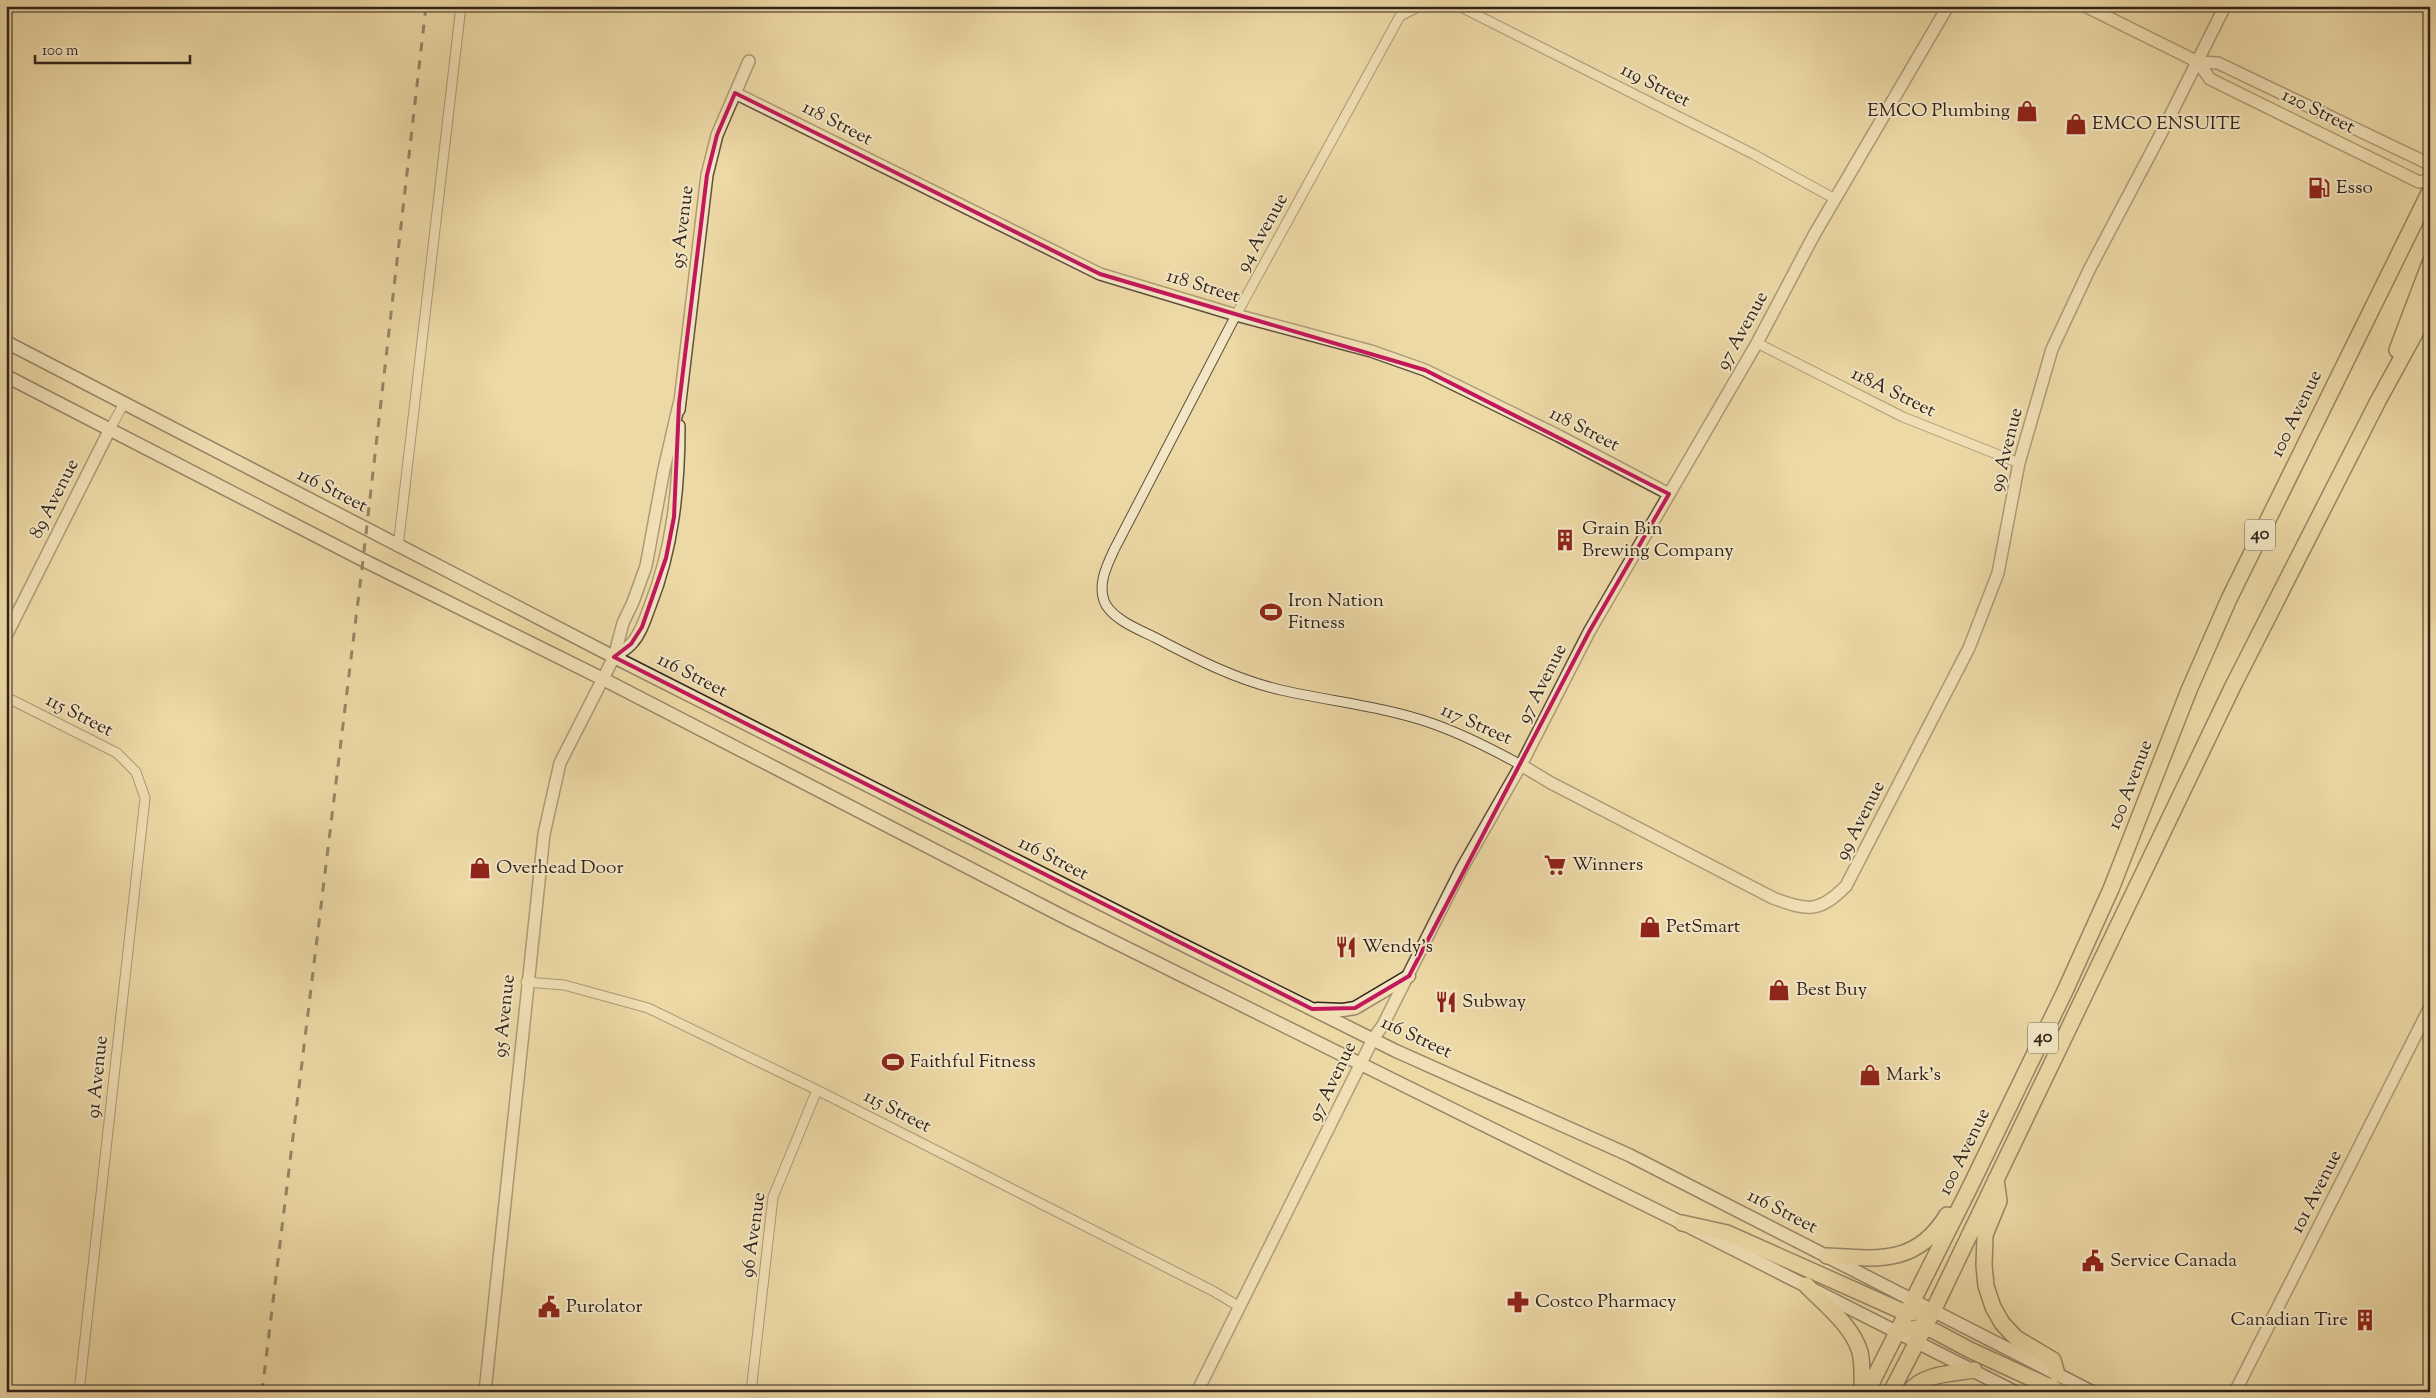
<svg xmlns="http://www.w3.org/2000/svg" width="2436" height="1398" font-family="'Sorts Mill Goudy',serif">
<style>
.lines{fill:none;stroke-linecap:round;stroke-linejoin:round}
.minor-casing{stroke:#5f503d;stroke-width:11}
.tertiary-casing{stroke:#5f503d;stroke-width:14}
.secondary-casing{stroke:#30231a;stroke-width:15}
.primary-casing{stroke:#30231a;stroke-width:18}
.minor{stroke:#f3e6c5;stroke-width:9}
.tertiary{stroke:#f3e6c5;stroke-width:11}
.secondary{stroke:#f3e6c5;stroke-width:12}
.primary{stroke:#edd9a6;stroke-width:15}
.rail{stroke:#30231a;stroke-width:3;stroke-dasharray:9 9;stroke-linecap:butt}
.marked{fill:none;stroke:#c2185b;stroke-width:4;stroke-linejoin:round}
.labels{text-anchor:middle;dominant-baseline:central;stroke-width:4;stroke-linejoin:round;paint-order:stroke}
.shield{fill:#f3e6c5;stroke:#6a5e4d;stroke-width:1}
.shield-label{font-size:18px;font-weight:bold;fill:#30231a}
.street-label{font-size:19px;fill:#30231a;stroke:#f3e6c5}
.poi-label{font-size:19px;fill:#30231a;stroke:#f3e6c5;text-anchor:start}
</style>
<rect width="100%" height="100%" fill="#edd9a6"/>
<filter id="stains"><feTurbulence type="fractalNoise" baseFrequency=".004" numOctaves="4"/><feColorMatrix values="0 0 0 0 .2 0 0 0 0 .09 0 0 0 0 .02 0 0 0 .5 -.17"/></filter>
<radialGradient id="worn" r=".72"><stop offset=".6" stop-color="#630" stop-opacity="0"/><stop offset="1" stop-color="#630" stop-opacity=".3"/></radialGradient>
<g class="lines">
<g class="minor-casing">
<path id="minor" d="M1420,6L1400,16L1236,315L1115,548C1107,565 1096,586 1106,605C1116,621 1140,630 1156,638C1196,659 1237,680 1281,690C1329,701 1379,706 1425,721C1459,732 1490,748 1521,765
M1459,6L1753,154L1835,199
M1757,343L1903,417L2019,463
M110,429L123,405
M398,547L461,6
M6,697L117,753L136,772L145,798L79,1392
M526,982L564,985L648,1008L817,1090L1213,1291L1240,1307
M751,1392L773,1197L817,1090"/>
</g>
<g class="tertiary-casing">
<path id="tertiary" d="M2085,6L2198,62L2218,63L2427,163L2430,168
M2198,62L2210,79L2419,182L2430,180
M735,93L1100,274L1236,315L1371,351L1425,370L1559,436L1669,494
M679,410L707,175L717,135L749,61
M6,636L110,429
M614,657C619,653 627,649 632,643C641,633 645,619 650,606C673,548 679,487 679,426
M1521,765L1551,783L1773,898C1808,911 1819,913 1846,886L1969,648L1998,573L2019,463L2052,349L2089,270L2164,128L2225,6
M485,1392L544,834L560,763L614,657L623,623L633,602L646,566L664,469L679,404
M1197,1392L1373,1039L1383,1025L1462,868L1521,765L1589,632L1757,343L1814,235L1948,6
M2235,1392L2430,1007"/>
</g>
<g class="secondary-casing">
<path id="secondary" d="M6,342L614,657L1171,939L1396,1051L1629,1155L2092,1392
M6,376L363,560L603,679L1066,918L1682,1223L2015,1392
M1317,1009L1343,1010L1355,1008L1409,976"/>
</g>
<g class="primary-casing">
<path id="primary" d="M2397,350L2430,263
M1996,1179L1999,1201L1985,1235L1984,1265L1986,1286L1993,1307L2002,1323L2016,1338L2053,1360L2057,1374
M1682,1223L1727,1233L1906,1313L1933,1311
M1827,1256C1878,1259 1917,1265 1947,1215
M1806,1285C1825,1305 1852,1325 1860,1352C1863,1365 1862,1379 1862,1392
M1896,1332L1925,1326L1970,1350L2061,1392
M1867,1392L1971,1185L2065,991L2111,889L2189,690L2229,599L2430,191
M1891,1392L1933,1311L2233,686L2378,401L2430,306
M1909,1392C1924,1373 1951,1374 1974,1370"/>
</g>
<use href="#minor" class="minor"/>
<use href="#tertiary" class="tertiary"/>
<use href="#secondary" class="secondary"/>
<use href="#primary" class="primary"/>
<path class="rail" d="M262,1392L363,560L426,6"/>
</g>
<path d="M0 0H2436V1398H0ZM735,93L1100,274L1425,370L1669,494L1589,632L1409,976L1355,1008L1312,1009L614,657L631,644L642,627L666,558L674,517L679,404L707,175L717,135Z" fill="#edd9a6" fill-opacity=".55" fill-rule="evenodd"/>
<path class="marked" d="M735,93L1100,274L1425,370L1669,494L1589,632L1409,976L1355,1008L1312,1009L614,657L631,644L642,627L666,558L674,517L679,404L707,175L717,135Z"/>
<defs>
<g id="shop-bare" transform="scale(1.725)"><path d="M-5-2.5h2.3a2.7 3.5 0 0 1 5.4 0H5L5.5 6h-11ZM-1.5-2.5h3a1.5 2.3 0 0 0-3 0Z" fill="#8f2418" stroke="#f3e6c5" stroke-width="2.5" paint-order="stroke"/></g>
<g id="fuel-bare" transform="scale(1.725)"><path d="M-5.5-6h7V0h2V4h1.3V-2.5L3-4.5l.8-.8L6-3V5H2.5V1h-1V6h-7ZM-4.2-4.7v3.2H.2V-4.7Z" fill="#8f2418" stroke="#f3e6c5" stroke-width="2.5" paint-order="stroke"/></g>
<g id="building-bare" transform="scale(1.725)"><path d="M-4-6H4V6H1V3H-1V6H-4ZM-2.5-4.3h1.7v1.8h-1.7ZM.8-4.3h1.7v1.8H.8ZM-2.5-1h1.7V.8h-1.7ZM.8-1h1.7V.8H.8Z" fill="#8f2418" stroke="#f3e6c5" stroke-width="2.5" paint-order="stroke"/></g>
<g id="stadium-bare" transform="scale(1.725)"><path d="M0-5a6.5 5 0 1 0 0 10a6.5 5 0 1 0 0-10ZM-3.5-1.8h7v3.6h-7Z" fill="#8f2418" stroke="#f3e6c5" stroke-width="2.5" paint-order="stroke"/></g>
<g id="supermarket-bare" transform="scale(1.725)"><path d="M-6-5.5h2.5l.6 2H6L4.5 2H-2.5L-4.4-4H-6ZM-1.5 3.2a1.3 1.3 0 1 0 .1 0ZM3 3.2a1.3 1.3 0 1 0 .1 0Z" fill="#8f2418" stroke="#f3e6c5" stroke-width="2.5" paint-order="stroke"/></g>
<g id="restaurant-bare" transform="scale(1.725)"><path d="M-5-6h1v4h1v-4h1v4h1v-4h1v5L-1.5 .5V6h-2V.5L-5-1ZM5-6V6H3V1.5H1.5Q1.5-4 5-6Z" fill="#8f2418" stroke="#f3e6c5" stroke-width="2.5" paint-order="stroke"/></g>
<g id="civic-bare" transform="scale(1.725)"><path d="M-.6-6.5H3V-4.5H.6V-3L4-1V1h2V6H-6V1h2V-1L-.6-3ZM-1.2 2.5V6h2.4V2.5Z" fill="#8f2418" stroke="#f3e6c5" stroke-width="2.5" paint-order="stroke"/></g>
<g id="pharmacy-bare" transform="scale(1.725)"><path d="M-2-6h4v4h4v4h-4v4h-4v-4h-4v-4h4Z" fill="#8f2418" stroke="#f3e6c5" stroke-width="2.5" paint-order="stroke"/></g>
</defs>
<g fill-rule="evenodd">
<use href="#shop-bare" x="2027" y="111"/>
<use href="#shop-bare" x="2076" y="124"/>
<use href="#fuel-bare" x="2319" y="188"/>
<use href="#building-bare" x="1565" y="540"/>
<use href="#stadium-bare" x="1271" y="612"/>
<use href="#supermarket-bare" x="1555" y="865"/>
<use href="#shop-bare" x="480" y="868"/>
<use href="#shop-bare" x="1650" y="927"/>
<use href="#restaurant-bare" x="1346" y="947"/>
<use href="#shop-bare" x="1779" y="990"/>
<use href="#restaurant-bare" x="1446" y="1002"/>
<use href="#stadium-bare" x="893" y="1062"/>
<use href="#shop-bare" x="1870" y="1075"/>
<use href="#civic-bare" x="2093" y="1261"/>
<use href="#pharmacy-bare" x="1518" y="1302"/>
<use href="#civic-bare" x="549" y="1307"/>
<use href="#building-bare" x="2365" y="1320"/>
</g>
<g class="labels">
<g class="shield">
<rect x="2245" y="519.5" width="30" height="31" rx="4"/>
<rect x="2028" y="1022.5" width="30" height="31" rx="4"/>
</g>
<g class="shield-label">
<text x="2260" y="535">40</text>
<text x="2043" y="1038">40</text>
</g>
<g class="street-label">
<text transform="translate(1655 86) rotate(27)">119 Street</text>
<text transform="translate(2318 112) rotate(26)">120 Street</text>
<text transform="translate(837 124) rotate(27)">118 Street</text>
<text transform="translate(683 227) rotate(-83)">95 Avenue</text>
<text transform="translate(1263 233) rotate(-61)">94 Avenue</text>
<text transform="translate(1203 287) rotate(17)">118 Street</text>
<text transform="translate(1743 331) rotate(-61)">97 Avenue</text>
<text transform="translate(1893 393) rotate(26)">118A Street</text>
<text transform="translate(2297 414) rotate(-64)">100 Avenue</text>
<text transform="translate(1584 430) rotate(27)">118 Street</text>
<text transform="translate(2007 450) rotate(-76)">99 Avenue</text>
<text transform="translate(332 491) rotate(27)">116 Street</text>
<text transform="translate(55 499) rotate(-63)">89 Avenue</text>
<text transform="translate(692 676) rotate(27)">116 Street</text>
<text transform="translate(1543 684) rotate(-63)">97 Avenue</text>
<text transform="translate(79 716) rotate(27)">115 Street</text>
<text transform="translate(1476 725) rotate(24)">117 Street</text>
<text transform="translate(2131 785) rotate(-69)">100 Avenue</text>
<text transform="translate(1861 821) rotate(-63)">99 Avenue</text>
<text transform="translate(1053 859) rotate(27)">116 Street</text>
<text transform="translate(505 1016) rotate(-84)">95 Avenue</text>
<text transform="translate(1416 1038) rotate(25)">116 Street</text>
<text transform="translate(98 1077) rotate(-84)">91 Avenue</text>
<text transform="translate(1333 1082) rotate(-64)">97 Avenue</text>
<text transform="translate(897 1112) rotate(27)">115 Street</text>
<text transform="translate(1965 1152) rotate(-64)">100 Avenue</text>
<text transform="translate(2317 1192) rotate(-63)">101 Avenue</text>
<text transform="translate(1782 1212) rotate(27)">116 Street</text>
<text transform="translate(754 1235) rotate(-82)">96 Avenue</text>
</g>
<g class="poi-label">
<text x="2010" y="111" text-anchor="end">EMCO Plumbing</text>
<text x="2092" y="124">EMCO ENSUITE</text>
<text x="2336" y="188">Esso</text>
<text x="1582" y="529">Grain Bin<tspan x="1582" dy="22">Brewing Company</tspan></text>
<text x="1288" y="601">Iron Nation<tspan x="1288" dy="22">Fitness</tspan></text>
<text x="1572" y="865">Winners</text>
<text x="496" y="868">Overhead Door</text>
<text x="1666" y="927">PetSmart</text>
<text x="1362" y="947">Wendy's</text>
<text x="1796" y="990">Best Buy</text>
<text x="1462" y="1002">Subway</text>
<text x="910" y="1062">Faithful Fitness</text>
<text x="1886" y="1075">Mark's</text>
<text x="2110" y="1261">Service Canada</text>
<text x="1535" y="1302">Costco Pharmacy</text>
<text x="566" y="1307">Purolator</text>
<text x="2348" y="1320" text-anchor="end">Canadian Tire</text>
</g>
</g>
<rect width="2436" height="1398" fill="none" stroke="#edd9a6" stroke-width="25"/>
<rect x="8" y="8" width="2421" height="1383" fill="none" stroke="#30231a" stroke-width="2.5"/>
<rect x="12" y="12" width="2411" height="1373" fill="none" stroke="#30231a"/>
<path d="M35 55v8h155v-8" fill="none" stroke="#30231a" stroke-width="2.5"/>
<text x="42" y="55" font-size="15" fill="#30231a" stroke="#f3e6c5" stroke-width="4" paint-order="stroke">100 m</text>
<rect width="100%" height="100%" filter="url(#stains)"/>
<rect width="100%" height="100%" fill="url(#worn)"/>
</svg>
